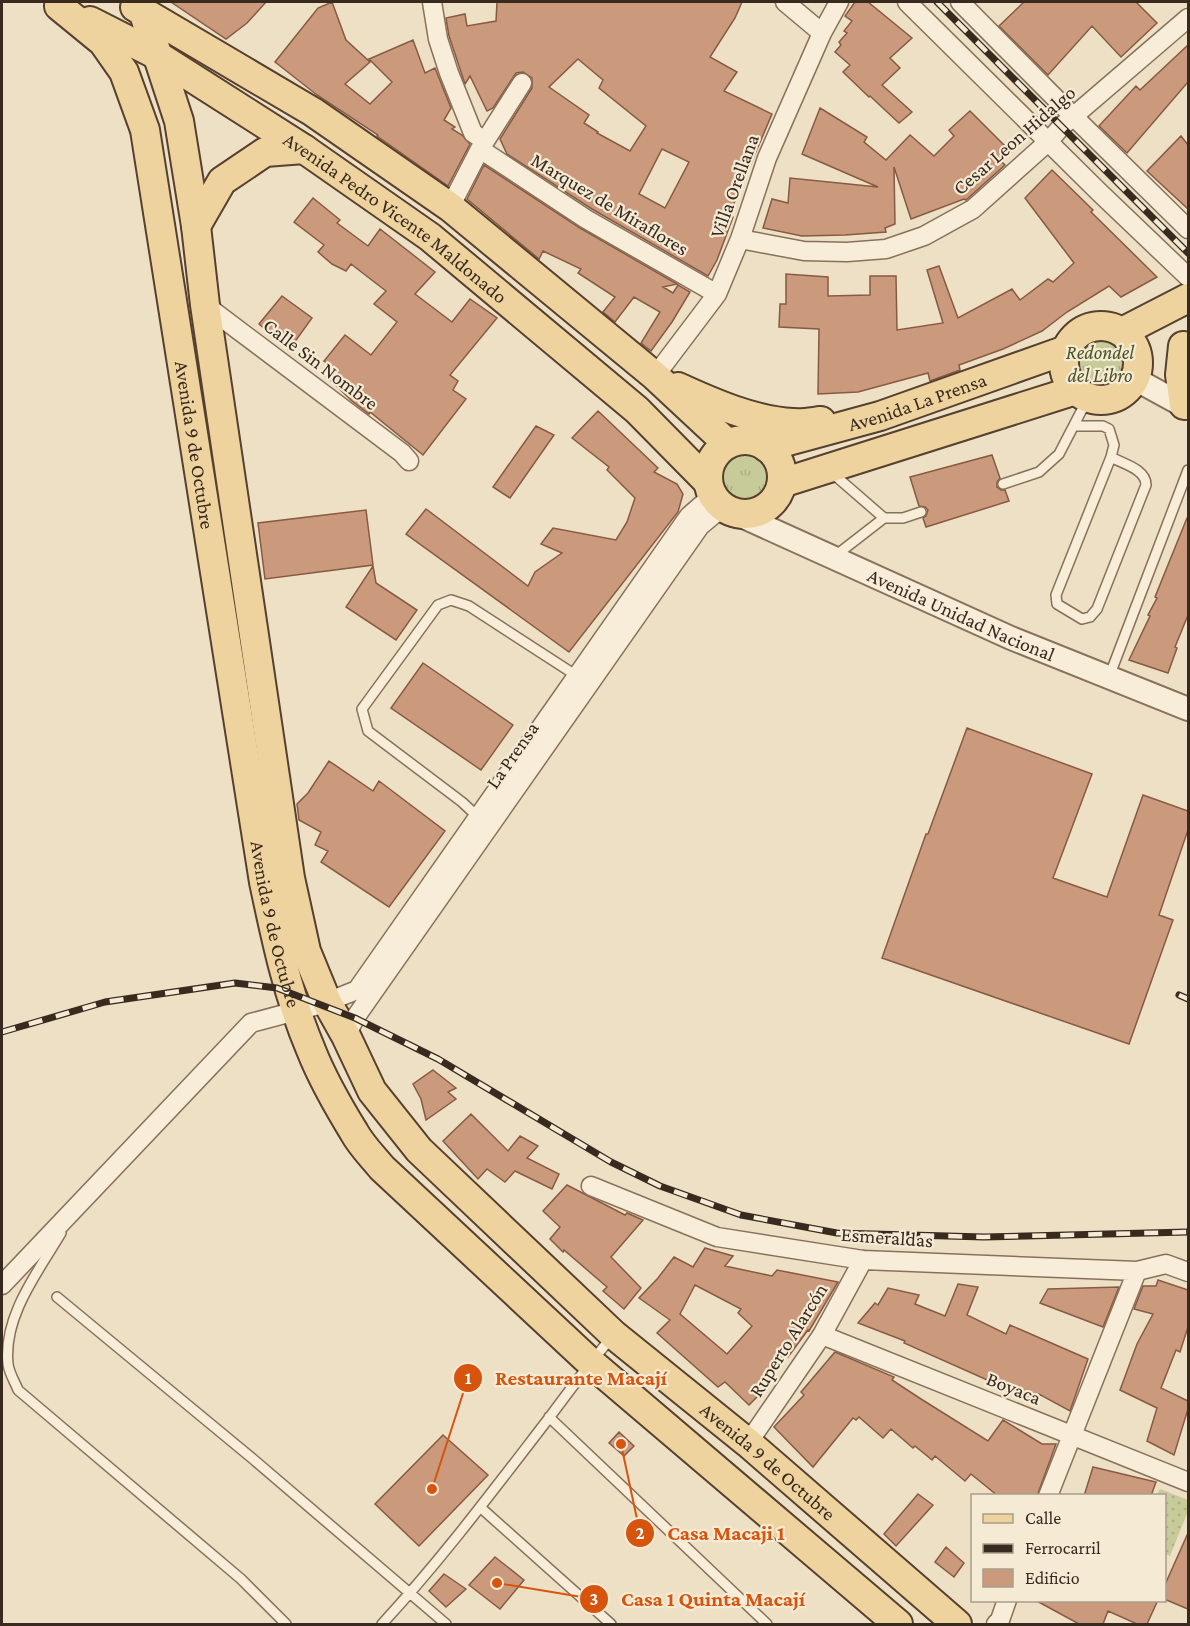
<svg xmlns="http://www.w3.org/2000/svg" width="1190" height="1626" font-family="'Crimson Pro',serif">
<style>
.grass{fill:url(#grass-dots)}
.park{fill:url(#park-tufts)}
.building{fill:#cb9a7c;stroke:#875a42;stroke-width:1.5;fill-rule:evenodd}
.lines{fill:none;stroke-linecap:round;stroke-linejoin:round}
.service-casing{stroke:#88715b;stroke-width:12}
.minor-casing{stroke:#88715b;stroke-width:21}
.tertiary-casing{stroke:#88715b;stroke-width:26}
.primary-casing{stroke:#56402f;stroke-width:32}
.service{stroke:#f8edd8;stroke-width:9}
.minor{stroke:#f8edd8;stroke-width:18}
.tertiary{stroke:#f8edd8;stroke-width:22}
.primary{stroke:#efd39e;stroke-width:28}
.rail-casing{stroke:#382a1f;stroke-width:7}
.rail{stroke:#f5ead4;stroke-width:4.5;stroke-dasharray:14;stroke-linecap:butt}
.labels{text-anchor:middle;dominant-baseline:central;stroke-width:4.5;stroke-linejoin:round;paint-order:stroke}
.street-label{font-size:20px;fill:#382a1f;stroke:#f5ead4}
.park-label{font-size:20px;font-style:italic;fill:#4a5426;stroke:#f5ead4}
.leader{fill:none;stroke:#d6540e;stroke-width:2}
.callout-dot{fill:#d6540e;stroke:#f5ead4;stroke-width:2}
.mark-label{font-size:18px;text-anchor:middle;font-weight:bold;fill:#fff}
.callout-label{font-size:21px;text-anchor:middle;font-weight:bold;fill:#d6540e;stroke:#f5ead4;stroke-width:4.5;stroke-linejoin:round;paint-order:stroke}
</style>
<defs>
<pattern id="grass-dots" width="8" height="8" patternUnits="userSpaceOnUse" patternTransform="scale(1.5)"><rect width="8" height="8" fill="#c7cb99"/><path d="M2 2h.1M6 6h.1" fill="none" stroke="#acae83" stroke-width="1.8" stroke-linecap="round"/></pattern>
<pattern id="park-tufts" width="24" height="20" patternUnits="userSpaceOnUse" patternTransform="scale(1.5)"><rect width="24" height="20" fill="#c7cb99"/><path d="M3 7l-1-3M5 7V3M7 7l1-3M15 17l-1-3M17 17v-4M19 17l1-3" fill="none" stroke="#acae83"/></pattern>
</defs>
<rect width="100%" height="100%" fill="#ede0c5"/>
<path class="grass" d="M1160,1489L1188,1500V1511L1170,1556L1165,1554L1164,1496L1157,1495Z"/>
<path class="park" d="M1069 364a31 31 0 1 1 62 0a31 31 0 1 1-62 0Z
M714 476a30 30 0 1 1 60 0a30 30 0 1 1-60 0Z"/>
<path class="building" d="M171,2H266L247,23L226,39Z
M332,2L346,40L370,62L345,84L370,104L392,82L369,59L413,40L425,73L435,68L451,108L444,120L455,127L452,129L462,135L470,144L448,186L377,136L378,135L317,95L275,62L318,8Z
M497,2H742L735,18L710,57L737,72L724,91L772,114L729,215L733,217L717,260L708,276L592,209L507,154L500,139L532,88V78L523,72L516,73L493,108L487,111L470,76L465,84L449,36L446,18L465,14L467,26L496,21ZM578,59L603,80L599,88L646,126L630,151L597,133L598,132L584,123L589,115L549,87ZM662,149L689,162L665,208L639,194Z
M855,2H868L912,38L890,58L900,68L882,85L912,112L899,123L870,96L869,97L843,72L850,65L835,52L841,45L839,42L847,33L844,31L852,21L845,16Z
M1024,2H1136L1157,23L1121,57L1092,26L1048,75L999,26Z
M1188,45V82L1127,153L1099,126L1136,86L1140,90Z
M820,108L867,137L864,142L886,160L910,135L934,156L954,136L949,130L970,111L1011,152L1001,161L1005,165L966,200L964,199L911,219L894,167L895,224L885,228L886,232L845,235L802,236L763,228L772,199L788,203L790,178L878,187L802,154Z
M1181,136L1188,145V209L1147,171Z
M484,165L580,228L677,284L663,287L673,293L678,285L690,292L672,322L651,351L641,343L660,312L634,297L615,322L603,312L615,297L578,273L581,269L543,251L539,259L467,199Z
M1052,170L1093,210L1091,212L1157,277L1121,297L1109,286L1067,312L1042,331L1003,349L959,365L960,370L930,381L928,373L858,392L818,394L819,329L779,327L780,304H786V274L828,277V296L870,295V276H896L897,330L943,323L927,270L939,266L958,318L1012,289L1020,300L1048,279L1053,282L1074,263L1025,198Z
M313,198L340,220L337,223L368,246L380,229L435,272L415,294L452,322L470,299L497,318L450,375L458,381L453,390L466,399L423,455L370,412L369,414L352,401L324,374L331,366L324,361L345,335L371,355L397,322L374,304L386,291L351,264L346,271L332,264L318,252L324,245L294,222Z
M282,296L312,318L289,350L259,324Z
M598,411L658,468L654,472L677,484L683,494L678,512L569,652L406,534L426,509L528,586L535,572L562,553L541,544L553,528L616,540L627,522L635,498L607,470L609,467L572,438Z
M536,426L554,435L510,498L493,487Z
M992,455L1000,478L997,482V487L1001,490H1005L1009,501L926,527L923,518L926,516L928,510L925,507L919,506L910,477Z
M366,510L373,565L265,579L258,523Z
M1187,518H1188V615L1175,647L1177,648L1168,673L1129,660L1150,616L1148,615L1157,598L1155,597Z
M373,566L376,583L417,610L396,640L346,607Z
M423,663L513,725L481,770L391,708Z
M967,728L1092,774L1053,878L1107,897L1143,795L1188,811V830L1159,915L1173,920L1129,1044L882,958L926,834H928Z
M329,761L373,791L379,781L445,831L389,907L321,862L328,851L315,845L321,832L299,820L297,804L308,793Z
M433,1070L456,1088L448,1092L456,1099L426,1120L421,1099L413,1084Z
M471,1114L508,1151L520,1136L538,1146L527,1158L559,1174L552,1189L515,1171L505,1182L487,1169L478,1179L443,1141Z
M567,1185L625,1215L627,1213L643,1220L611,1257L641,1288L624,1309L603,1291L607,1287L564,1250L563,1252L550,1239L560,1227L543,1211Z
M705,1248L733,1256L725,1266L772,1276L777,1270L838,1282L809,1331L808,1330L788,1357L785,1355L765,1378L771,1383L749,1405L725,1382L718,1387L657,1333L670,1320L639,1298L658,1278L674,1257L693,1267ZM695,1285L741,1309L738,1313L752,1326L727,1354L680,1314Z
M1158,1280L1188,1290V1327L1180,1352L1176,1350L1161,1388L1188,1401V1409L1174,1455L1147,1441L1157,1408L1120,1390L1137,1344L1153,1314L1134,1309L1143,1286H1156Z
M958,1284L978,1287L967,1315L1006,1334L1010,1325L1088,1359L1070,1411L1039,1394L1037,1400L1012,1391L904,1343L905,1341L858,1323L875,1303L878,1305L888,1288L919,1295L915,1304L945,1316Z
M1119,1287L1103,1327L1040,1303L1048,1289Z
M835,1352L894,1377L892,1380L921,1399L988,1441L1003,1420L1042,1444H1056L1037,1496H998L971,1474L965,1481L935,1456L932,1460L915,1446L913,1448L891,1429L883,1438L859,1417L856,1420L853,1418L813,1467L774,1427L804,1395L801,1392Z
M619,1432L634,1446L624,1456L609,1443Z
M443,1435L488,1475L419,1546L375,1504Z
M1093,1467L1156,1482L1151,1496H1084Z
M918,1494L933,1505L896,1546L884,1534Z
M1188,1533V1609L1164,1599V1587Z
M946,1547L964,1563L954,1577L935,1562Z
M495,1557L524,1580L500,1609L469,1585Z
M444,1574L466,1589L446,1607L429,1591Z
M1035,1600H1158L1147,1624H1137L1108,1611L1103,1624H1079Z"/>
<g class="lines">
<g class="service-casing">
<path id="service" d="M1074,426H1103L1109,429L1114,445L1111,457L1056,595L1057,604L1082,619L1090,617L1097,609L1146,485C1146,469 1123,464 1111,457
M831,472L884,518H903L921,512
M1003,484L1039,472L1059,454L1088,398
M835,556L884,518
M1109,677L1188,470
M478,817L462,802L368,731L362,709L438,605L451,600L469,606L577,676
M61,1233C38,1272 3,1316 8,1364C9,1373 15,1382 18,1390L241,1579L286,1624
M57,1297L253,1459L446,1624
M549,1417L767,1624
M480,1507L611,1624
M382,1624C442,1559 495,1488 549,1418C569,1391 589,1364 611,1338"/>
</g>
<g class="minor-casing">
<path id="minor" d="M432,2L438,39L449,73L473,133L485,141
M785,2L822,33
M907,2L1099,192L1188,277
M960,2L1073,116L1188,229
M480,149L586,219L717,294
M450,207L480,149L522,83
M740,239L804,251L847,252L886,249L924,236L973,209L1049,141L1061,127L1188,18
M205,305L402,453L409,461
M655,376L717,294L740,239L767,158L822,33L839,2
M346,1036L355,1018L700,526L723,507
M591,1186L717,1237L863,1260L1137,1271L1166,1264L1188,1272
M2,1285L251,1023L322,1004L357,990L689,516L712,496
M822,1335L1188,1482
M748,1443L822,1335L863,1260
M1048,1496L1137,1271
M996,1624L1000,1620L1007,1600"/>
</g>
<g class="tertiary-casing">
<g id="tertiary">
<path d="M1135,379L1188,408"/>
<path id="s1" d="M737,514L1011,638L1188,709"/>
</g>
</g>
<g class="primary-casing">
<g id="primary">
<path id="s2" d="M59,6L103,42L124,72L145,130L264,882C276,939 288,996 311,1050C322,1078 338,1106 354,1132C361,1145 372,1156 382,1168L590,1362L898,1624"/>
<path d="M135,7L313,112L450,207L655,376L728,444"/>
<path id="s3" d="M143,11L179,121L196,226L205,305L290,878L306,951L327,1002L346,1036L372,1091L419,1150L614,1335L748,1443L957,1624"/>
<path id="s4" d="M90,21L155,54L304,149L430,237L637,410L707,481"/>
<path d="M196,226L222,181L265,152L304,149"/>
<circle cx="1101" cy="363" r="37"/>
<path d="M1122,332L1188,298"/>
<path d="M1183,346L1180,375L1184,405"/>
<path d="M678,387C713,403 754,421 793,423C802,424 812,422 821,421"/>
<circle cx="745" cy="477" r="37"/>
<path id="s5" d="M766,447L880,416L1066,350"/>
<path d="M782,483L1076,390"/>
</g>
</g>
<use href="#service" class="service"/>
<use href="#minor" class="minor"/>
<use href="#tertiary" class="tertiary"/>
<use href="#primary" class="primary"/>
<g class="rail-casing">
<path id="rail" d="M937,2L1188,253
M1179,995L1188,999
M2,1032L105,1002L235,983L277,988L355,1018L438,1059L611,1162L660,1186L741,1215L837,1233L984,1237L1188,1232"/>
</g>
<use href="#rail" class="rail"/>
</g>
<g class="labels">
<g class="street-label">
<text transform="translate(1014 140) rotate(-41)">Cesar Leon Hidalgo</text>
<text transform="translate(734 186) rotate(-70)">Villa Orellana</text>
<text transform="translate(610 204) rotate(31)">Marquez de Miraflores</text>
<text stroke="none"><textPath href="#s4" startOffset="364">Avenida Pedro Vicente Maldonado</textPath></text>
<text transform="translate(321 364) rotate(37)">Calle Sin Nombre</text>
<text stroke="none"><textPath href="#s5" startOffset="158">Avenida La Prensa</textPath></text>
<text stroke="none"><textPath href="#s2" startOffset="474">Avenida 9 de Octubre</textPath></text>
<text stroke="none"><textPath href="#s1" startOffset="246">Avenida Unidad Nacional</textPath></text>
<text transform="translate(512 755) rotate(-55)">La Prensa</text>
<text stroke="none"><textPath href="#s2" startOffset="960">Avenida 9 de Octubre</textPath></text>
<text transform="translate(887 1237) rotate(4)">Esmeraldas</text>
<text transform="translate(788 1340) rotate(-58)">Ruperto Alarcón</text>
<text transform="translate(1014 1388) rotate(22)">Boyaca</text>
<text stroke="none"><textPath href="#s3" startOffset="1654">Avenida 9 de Octubre</textPath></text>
</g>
<g class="park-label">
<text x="1100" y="352">Redondel<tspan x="1100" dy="23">del Libro</tspan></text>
</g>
</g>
<path class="leader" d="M432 1489L468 1378M621 1444L640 1533M497 1583L594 1599"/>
<g class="callout-dot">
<circle cx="432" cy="1489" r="6"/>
<circle cx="621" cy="1444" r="6"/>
<circle cx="497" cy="1583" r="6"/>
<circle cx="468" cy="1378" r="15"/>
<circle cx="640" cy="1533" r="15"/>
<circle cx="594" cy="1599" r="15"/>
</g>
<g class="mark-label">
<text x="468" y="1384">1</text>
<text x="640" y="1539">2</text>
<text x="594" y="1605">3</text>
</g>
<g class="callout-label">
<text x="581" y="1385">Restaurante Macají</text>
<text x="726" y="1540">Casa Macaji 1</text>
<text x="713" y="1606">Casa 1 Quinta Macají</text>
</g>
<rect width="1190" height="1626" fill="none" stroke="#382a1f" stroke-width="6"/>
<rect x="971" y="1494" width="195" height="108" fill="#f5ead4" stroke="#a99d8c" stroke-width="1.5"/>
<rect x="983" y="1514" width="30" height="9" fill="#efd39e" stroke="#a99d8c" stroke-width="1.5"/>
<text x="1025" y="1524" font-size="18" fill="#382a1f">Calle</text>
<rect x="983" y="1544" width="30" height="9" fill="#382a1f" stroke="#a99d8c" stroke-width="1.5"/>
<text x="1025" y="1554" font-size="18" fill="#382a1f">Ferrocarril</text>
<rect x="983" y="1569" width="30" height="18" fill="#cb9a7c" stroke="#a99d8c" stroke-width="1.5"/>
<text x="1025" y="1584" font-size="18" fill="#382a1f">Edificio</text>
</svg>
